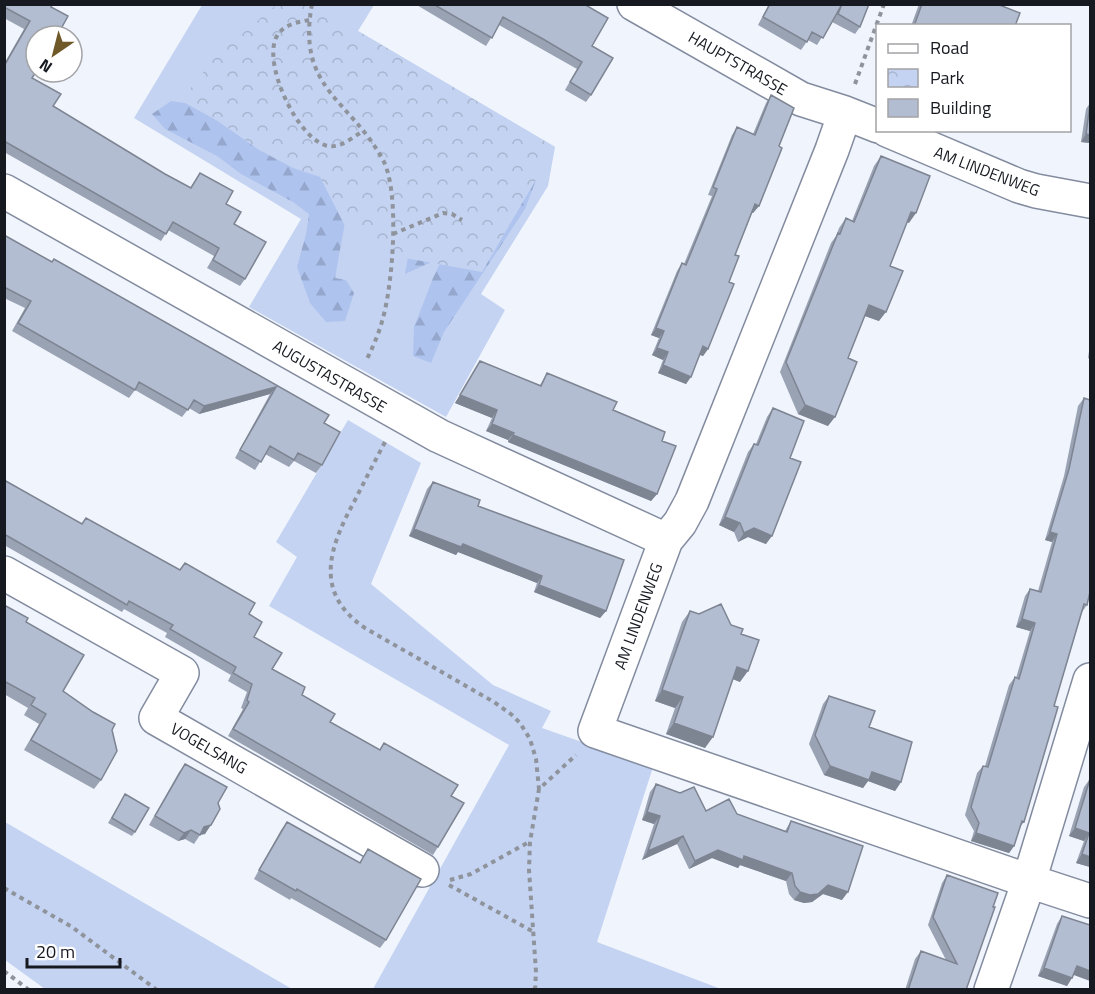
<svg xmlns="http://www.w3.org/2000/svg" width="1095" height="994" font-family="'Titillium Web',sans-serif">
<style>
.grass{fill:#c4d3f2}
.forest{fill:url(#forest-firs)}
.park{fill:url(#park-crowns)}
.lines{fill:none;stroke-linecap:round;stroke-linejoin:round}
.minor-casing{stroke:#838c9f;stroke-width:36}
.path{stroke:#8f939b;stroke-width:4;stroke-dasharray:4.5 4.5;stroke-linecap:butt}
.minor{stroke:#fff;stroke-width:33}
.wall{fill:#9aa3b4}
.shaded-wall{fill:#7d8492}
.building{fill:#b3bdd1;stroke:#7d8492;stroke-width:1.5}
.labels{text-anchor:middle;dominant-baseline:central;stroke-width:4.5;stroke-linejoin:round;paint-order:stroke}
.street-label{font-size:16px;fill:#161920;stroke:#fff}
</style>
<defs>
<pattern id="forest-firs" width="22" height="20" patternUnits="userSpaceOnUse" patternTransform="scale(1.5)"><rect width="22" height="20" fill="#aec3ee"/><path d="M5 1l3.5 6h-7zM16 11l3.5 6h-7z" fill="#95a7cc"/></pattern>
<pattern id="park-crowns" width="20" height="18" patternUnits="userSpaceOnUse" patternTransform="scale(1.5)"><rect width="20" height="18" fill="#c4d3f2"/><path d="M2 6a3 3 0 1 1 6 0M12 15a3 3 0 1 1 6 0" fill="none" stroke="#a8b5cf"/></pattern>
</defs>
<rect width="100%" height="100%" fill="#f0f4fd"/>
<path class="grass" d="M202,5H374L358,31L555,147L548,186L481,294L505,310L446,417L249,307L301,219L134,118Z
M348,420L421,463L371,584L493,685L551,711L542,728L653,767L597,942L721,989H373L509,745L269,606L297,557L276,542Z
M5,822L292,989H45L5,960Z"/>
<path class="forest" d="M171,101L185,103L216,120L261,151L366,155L347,211L335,278L346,280L354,293L345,321L326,322L310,303L297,267L306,234L309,214L293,202L241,174L217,156L165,129L152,114Z
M536,180L525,209L444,332L431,363L413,356L414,327L433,278L443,257L405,274L412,234Z"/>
<path class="park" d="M276,5H317L358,31L555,147L482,272L394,256L346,228L320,177L293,168L261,151L184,97L215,57Z"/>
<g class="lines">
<g class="minor-casing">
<path id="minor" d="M634,4L801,99L845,113L878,126
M845,113L832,150L692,501L680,523L666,540L595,731L1029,881L1090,680
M887,130L1019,186L1036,191L1090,201
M4,191L439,436L666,540
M4,573L182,673L156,718L422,870
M991,990L1029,881L1090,901"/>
</g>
<path class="path" d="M312,4C296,89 350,99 383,160C400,192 393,282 383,318C379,333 373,347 366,361
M309,20C299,22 286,24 279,33C258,58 299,143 329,146C341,148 353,137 363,131
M855,84L884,4
M393,234L443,213L452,214L462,220
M385,442C375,461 365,480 355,500C330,546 312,592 365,628L494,702L512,715L520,723L530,739L536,759L539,789
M450,880L471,874L529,842
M449,885L532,931
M4,888L72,927L157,990
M4,971L29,990
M535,990L536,972L529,870L530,842L539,789L576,755"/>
<use href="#minor" class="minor"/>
</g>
<path class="wall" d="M4,4L51,7L32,78L53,106L165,174L190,188L200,173L226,204L234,224L245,279L240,286L207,268L214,256L168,230L161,241L4,152V64L24,29L4,18Z
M415,4H584L592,46L591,95L586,102L565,90L577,69L499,25L486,46Z
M769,4H869L860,27L855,34L832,22L834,18L817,45L808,40L801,50L758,25Z
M919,4H997L1015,26H911Z
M771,95L779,146L759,206L753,213H752L735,255L729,282L708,349L703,356L700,355L686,384L658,373L663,360L652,355L659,338L651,335L677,271L682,263L684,264L712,196L708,195L732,135L737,127L753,134L766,103Z
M1090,103V143L1081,142L1086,109Z
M881,156L909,223L907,222L890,266L879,321L865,316L848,358L828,426L798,414L780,372L831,243L836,236L839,228L846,218L852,221L874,166Z
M4,235L329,415L324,423L322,465L316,473L294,461L289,467L265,454L255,470L235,458L270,394L199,414L189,408L182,417L135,390L129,398L12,331L25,308L4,298Z
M1090,345V359L1088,358Z
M480,361L540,385L547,373L613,410L662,441L657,494L651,501L508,442V440L486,431L492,418L455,403Z
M1084,398L1087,605L1082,612L1054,706L1024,822L1019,828L1014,846L1009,853L971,841L974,831L965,815L977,773L983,766H985L1009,685L1015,677L1016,678L1030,631L1016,627L1025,596L1030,589L1038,591L1052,542L1045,540L1064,476L1078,406Z
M773,408L790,458L766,544L748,537L738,542L734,532L719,525L748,452L754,444H756L767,417Z
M4,480L82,524L86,518L180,570L185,563L249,614L254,637L272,669L330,722L379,750L384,743L451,796L438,847L433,855L228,736L243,709L241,708L247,692L228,681L231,675L165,637L167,633L124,609L122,612L4,545Z
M433,482L478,506L606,611L600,618L534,592L537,583L458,552L456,555L409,536L427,489Z
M4,605L26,622L63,691L112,730L101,780L94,789L24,750L39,724L24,715L28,708L4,694Z
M690,611L731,625L741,634L740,682L733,679L705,748L666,734L675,708L655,701L682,622Z
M829,696L869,727L901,782L895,791L868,781L863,788L824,775L809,744L823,704Z
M185,764L218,803L205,834L200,835L194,844L185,839L178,841L149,825L179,772Z
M1090,779V867L1076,863L1084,841L1069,836L1084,787Z
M656,784L706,811L737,814L785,831L791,821L842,900L823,894L812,902L804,903L794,900L789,894L786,881L740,865L738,868L712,858L689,869L677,844L642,860L654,824L642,820L650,792Z
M125,794L135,832L132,836L108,823Z
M287,822L359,863L368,849L386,940L380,948L291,898L290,900L254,879L281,830Z
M947,875L993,907L966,990H905L915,959L921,951L946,960L928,925L942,883Z
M1062,916L1073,975L1067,986L1038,976L1057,924Z"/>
<path class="shaded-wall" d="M1086,134L1090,135V143L1081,142Z
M755,204L759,206L753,213L750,212Z
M911,212L916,213L909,223L905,221Z
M869,305L886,312L879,321L862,315Z
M656,328L664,331L659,338L651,335Z
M703,346L708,349L703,356L698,354Z
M657,348L668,352L663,360L652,355Z
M663,365L691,377L686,384L658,373Z
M276,387L270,394L199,414L204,406Z
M460,395L497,410L492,418L455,403Z
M805,405L835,417L828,426L798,414Z
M492,424L514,433L508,440L486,431Z
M513,435L657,494L651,501L508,442Z
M725,517L740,523L734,532L719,525Z
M754,528L772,536L766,544L748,537L738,542L744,533Z
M414,529L463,544L542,576L537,583L458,552L456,555L409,536Z
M1050,532L1057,534L1052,542L1045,540Z
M539,585L606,611L600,618L534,592Z
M1022,619L1035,623L1030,631L1016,627Z
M737,667L748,671L740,682L730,678Z
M662,690L683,697L675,708L655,701Z
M674,723L713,737L705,748L666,734Z
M830,766L872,772L901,782L895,791L868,781L863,788L824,775Z
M647,812L660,816L654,824L642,820Z
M211,825L205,834L198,835L204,827Z
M1075,828L1089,833L1084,841L1069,836Z
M191,830L185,839L178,841L184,833Z
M976,833L1014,846L1009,853L971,841Z
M683,836L677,844L642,860L648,851Z
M718,850L744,856L792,873L786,881L740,865L738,868L712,858L689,869L695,861Z
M1082,854L1090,857V867L1076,863Z
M828,885L848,892L842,900L823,894L812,902L804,903L794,900L800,892Z
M1077,966L1090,971V981L1071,974Z
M1044,968L1072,978L1067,986L1038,976Z"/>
<path class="building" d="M4,4H53L51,7L68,16L57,36H36V72L32,78L61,94L53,106L165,174L191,188L200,173L233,191L226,204L241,212L234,224L266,242L245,279L213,260L219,248L173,222L166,234L4,141V66L30,21L4,7Z
M433,4H584L608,18L592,46L613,58L591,95L570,82L582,62L543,39L503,17L492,38Z
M770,4H842L823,38L812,32L807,42L763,17Z
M842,4H869L860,27L838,14Z
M922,4H997L1020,13L1015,26H914Z
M771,95L794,108L779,146L782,148L759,206L755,204L735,255L739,256L729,282L734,284L708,349L703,346L691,377L663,365L668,352L657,348L664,331L656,328L682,263L686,265L717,189L713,187L737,127L755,135Z
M1090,105V135L1086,134Z
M881,156L930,176L916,213L911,212L890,266L903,271L886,312L869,305L848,358L857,362L835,417L805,405L786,362L838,233L840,234L846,218L854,222Z
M4,235L52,262L54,259L329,415L324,423L340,432L322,465L298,453L294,460L270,446L261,462L240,450L276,387L204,406L194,400L188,410L139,382L135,390L18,323L31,301L4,287Z
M480,361L541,386L547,373L617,402L613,410L665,432L662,441L676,446L657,494L513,435L514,433L492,424L497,410L460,395Z
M1084,398L1090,400V592L1087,605L1084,604L1054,706L1058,707L1024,822L1022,821L1014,846L976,833L979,823L971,807L983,766L988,767L1015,677L1019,679L1035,623L1022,619L1030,589L1041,592L1057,534L1050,532L1069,469Z
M773,408L804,421L790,458L801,462L772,536L754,528L744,533L740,523L725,517L754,444L758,445Z
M4,480L82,524L86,518L180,570L185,563L255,603L249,614L262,622L254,637L282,653L272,669L305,687L302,695L335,714L330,722L380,750L384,743L458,785L451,796L464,803L438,847L233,729L249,702L247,700L252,684L233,673L236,667L170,629L173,625L129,601L127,605L4,534Z
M433,482L480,500L478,506L624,560L606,611L539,585L542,576L463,544L461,547L414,529Z
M721,604L731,625L743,629L741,634L759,640L748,671L737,667L713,737L674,723L683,697L662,690L690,611L699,614Z
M4,605L28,618L26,622L84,655L63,691L93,712L115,724L112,730L117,751L101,780L31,740L46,714L31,705L35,698L4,681Z
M829,696L875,711L869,727L912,742L901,782L872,772L869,780L830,766L815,735Z
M185,764L227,787L218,803L220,809L211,825L204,827L200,835L191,830L184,833L155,816Z
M1090,779V857L1082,854L1089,833L1075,828Z
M656,784L680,793L694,787L706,811L729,799L737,814L787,832L791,821L863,846L848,892L828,885L818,894L810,895L800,892L795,886L792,873L744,856L743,860L718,850L695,861L683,836L648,851L660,816L647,812Z
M125,794L149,808L135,832L112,818Z
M287,822L360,863L368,849L421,879L386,940L297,889L296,891L259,870Z
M947,875L998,893L993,907H995L966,990H908L921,951L957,964L933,917Z
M1062,916L1090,925V971L1077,966L1072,978L1044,968Z"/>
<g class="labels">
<g class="street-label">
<text transform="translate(738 63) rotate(30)">HAUPTSTRASSE</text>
<text transform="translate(987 171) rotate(21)">AM LINDENWEG</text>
<text transform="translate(330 376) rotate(30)">AUGUSTASTRASSE</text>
<text transform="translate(638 616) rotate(-70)">AM LINDENWEG</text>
<text transform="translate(209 748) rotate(30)">VOGELSANG</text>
</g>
</g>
<rect width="1095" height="994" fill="none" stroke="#161920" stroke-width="12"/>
<rect x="876" y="24" width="195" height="108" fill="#ffffff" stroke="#a2a3a6" stroke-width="1.5"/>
<rect x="888" y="44" width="30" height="9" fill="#ffffff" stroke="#a2a3a6" stroke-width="1.5"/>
<text x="930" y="54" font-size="18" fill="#161920">Road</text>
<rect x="888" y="69" width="30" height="18" fill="url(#park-crowns)" stroke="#a2a3a6" stroke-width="1.5"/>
<text x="930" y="84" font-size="18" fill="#161920">Park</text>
<rect x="888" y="99" width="30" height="18" fill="#b3bdd1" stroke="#a2a3a6" stroke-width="1.5"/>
<text x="930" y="114" font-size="18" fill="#161920">Building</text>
<g transform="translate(54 54) rotate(215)"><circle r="28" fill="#ffffff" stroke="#a2a3a6" stroke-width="1.5"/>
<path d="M0-4.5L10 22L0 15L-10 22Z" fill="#6f5928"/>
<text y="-9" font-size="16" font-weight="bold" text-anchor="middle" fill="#161920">N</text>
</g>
<path d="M27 958v9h93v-9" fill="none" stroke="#161920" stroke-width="3"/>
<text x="36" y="958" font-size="18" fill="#161920" stroke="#ffffff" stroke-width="4.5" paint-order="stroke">20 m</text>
</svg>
